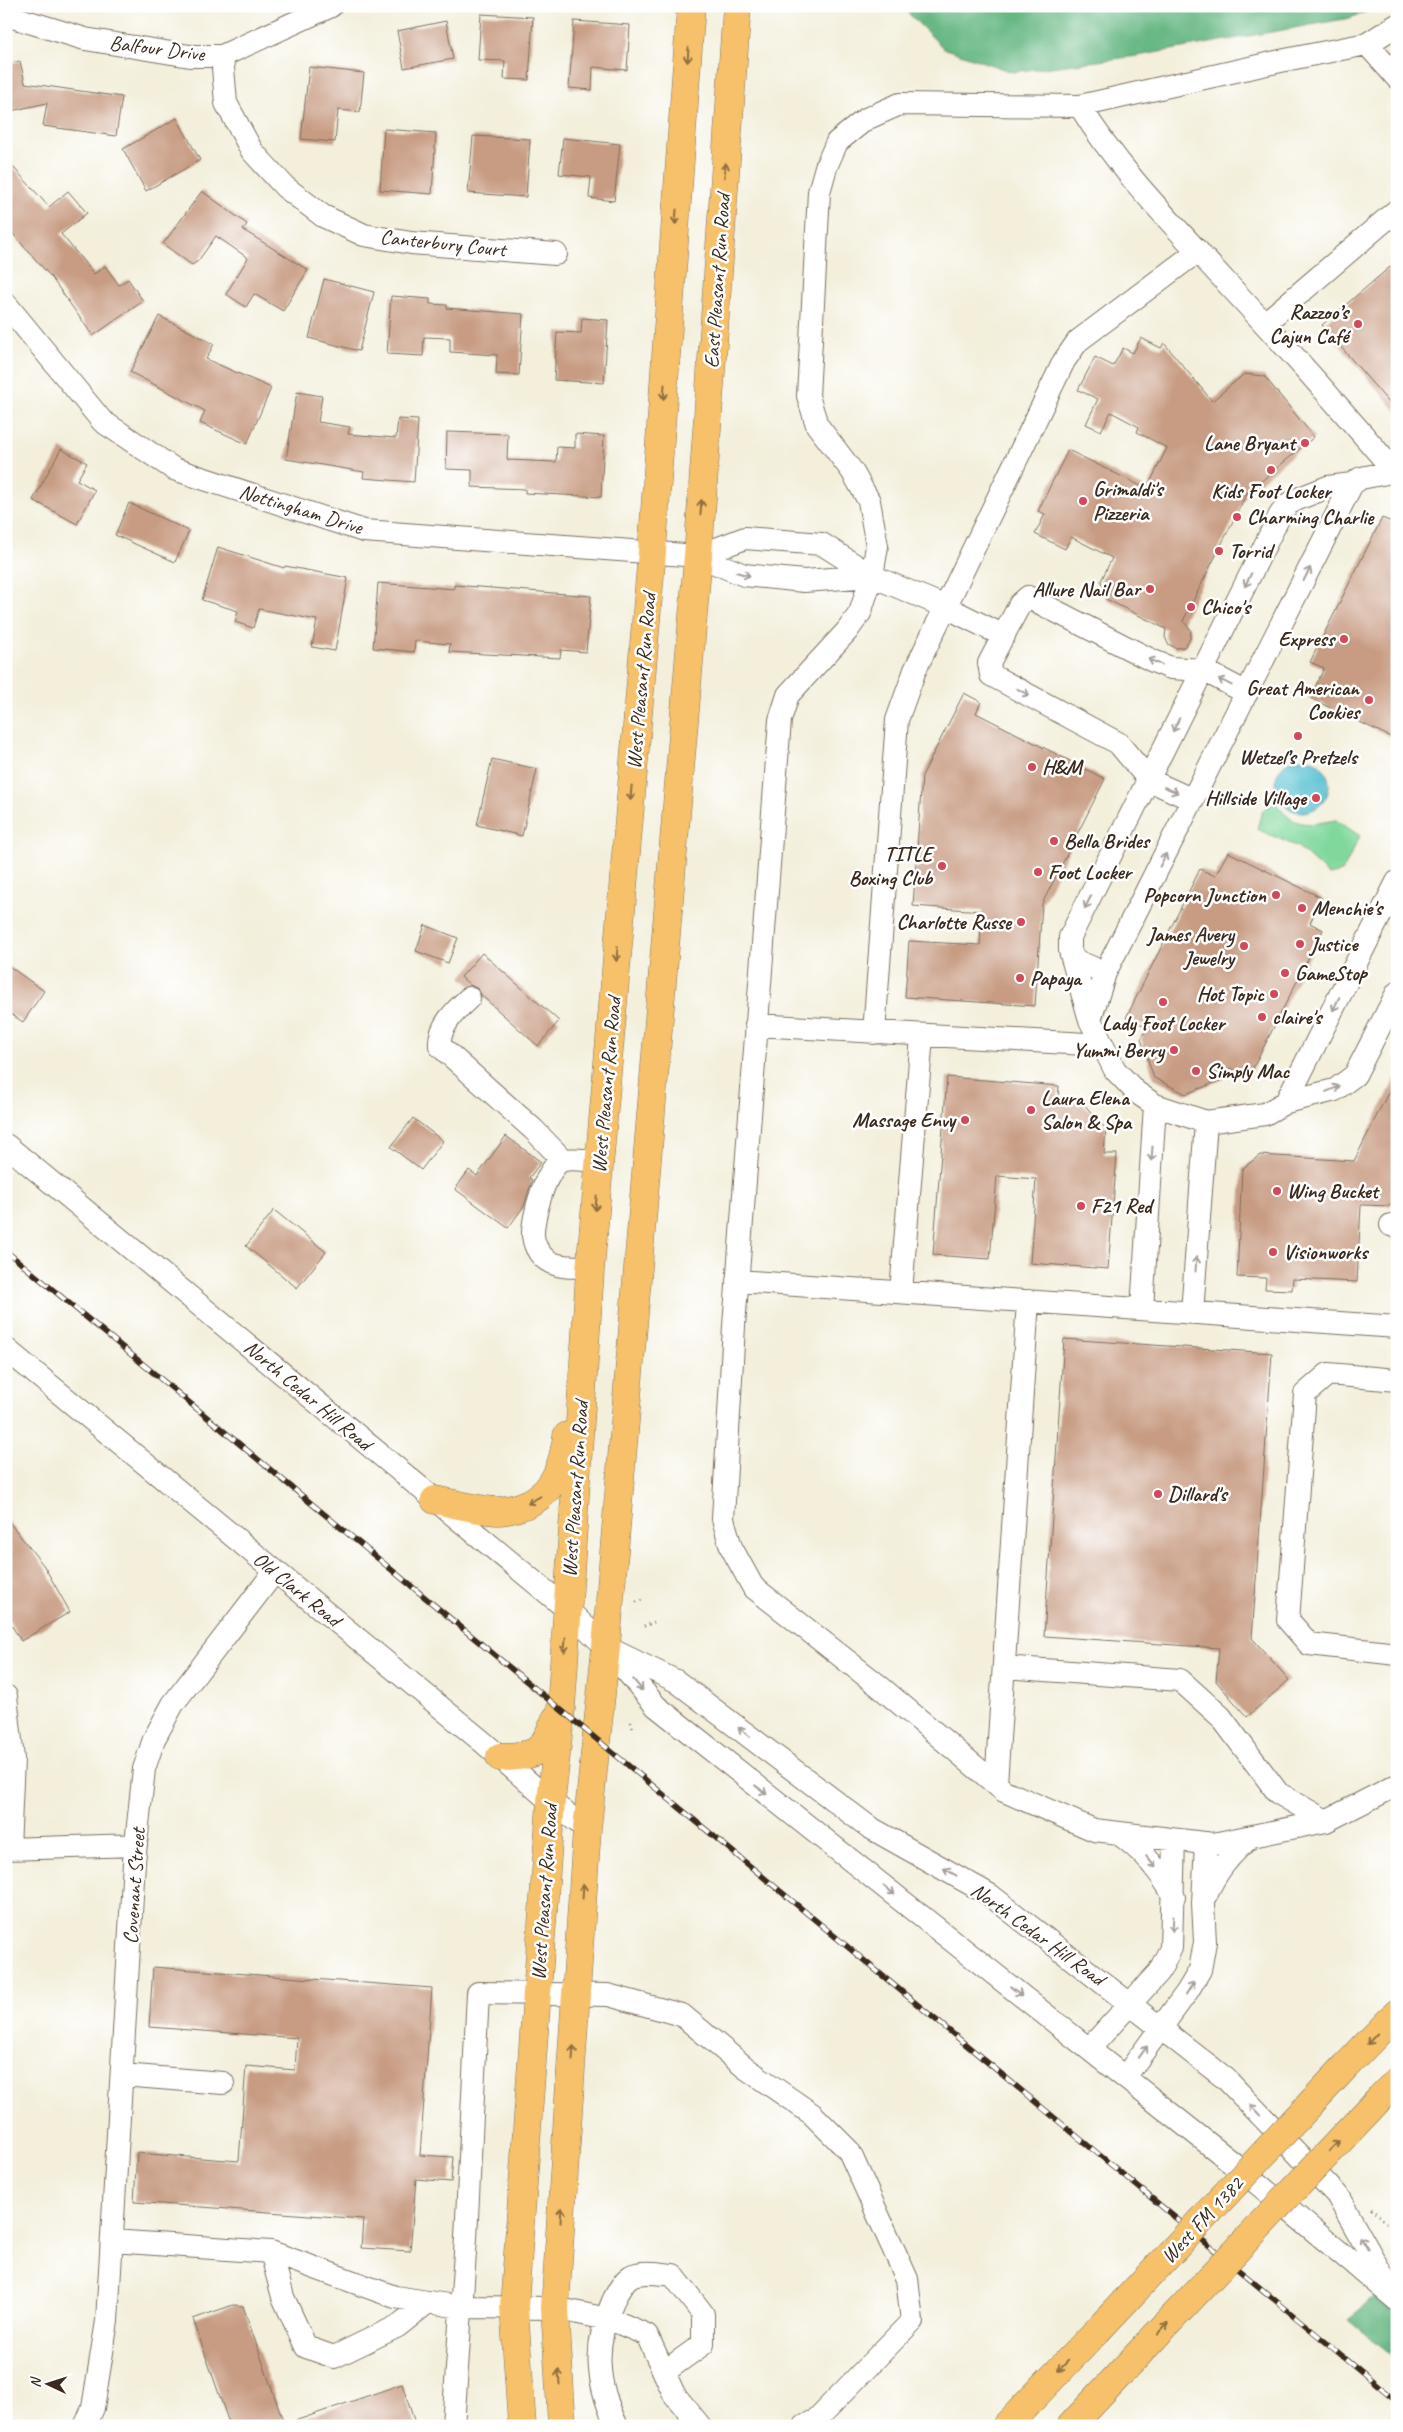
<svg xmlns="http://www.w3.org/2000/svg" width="1403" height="2432" font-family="Caveat,sans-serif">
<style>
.green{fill:#80d89d;stroke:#5e815e}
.forest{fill:#68b884;stroke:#527151}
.water{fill:#56c0d1;stroke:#487578}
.building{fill:#c89c83}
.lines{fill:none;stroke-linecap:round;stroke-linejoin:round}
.minor-casing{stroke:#7b6f60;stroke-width:24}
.major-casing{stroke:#7b6f60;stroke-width:29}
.path{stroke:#7b6f60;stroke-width:3;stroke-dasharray:1 4;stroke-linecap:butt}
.minor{stroke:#fff;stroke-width:22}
.major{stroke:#f6c16b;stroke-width:28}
.rail-casing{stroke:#3b2a1e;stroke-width:5.5}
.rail{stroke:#fff;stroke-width:4;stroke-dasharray:11;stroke-linecap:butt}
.major-bridge-casing{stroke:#7b6f60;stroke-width:29;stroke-linecap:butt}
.major-bridge{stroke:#f6c16b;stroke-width:28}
.oneway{stroke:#8f6e41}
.oneway2{stroke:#a79f9a}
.poi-dot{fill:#d1495b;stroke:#fff;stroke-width:2}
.labels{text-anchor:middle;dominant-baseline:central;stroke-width:5;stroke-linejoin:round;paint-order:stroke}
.street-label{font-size:21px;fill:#3b2a1e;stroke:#fff}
.poi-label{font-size:21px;font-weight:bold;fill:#3b2a1e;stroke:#fff;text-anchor:start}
</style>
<rect width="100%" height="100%" fill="#fff"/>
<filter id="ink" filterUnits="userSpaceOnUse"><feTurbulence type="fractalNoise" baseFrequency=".02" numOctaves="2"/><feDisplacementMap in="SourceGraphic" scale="10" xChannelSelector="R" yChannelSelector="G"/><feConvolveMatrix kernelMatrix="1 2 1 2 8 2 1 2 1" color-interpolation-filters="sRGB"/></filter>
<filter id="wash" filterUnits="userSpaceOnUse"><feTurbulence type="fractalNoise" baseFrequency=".0096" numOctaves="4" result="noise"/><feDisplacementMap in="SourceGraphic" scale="20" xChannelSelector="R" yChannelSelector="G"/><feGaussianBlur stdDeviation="1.12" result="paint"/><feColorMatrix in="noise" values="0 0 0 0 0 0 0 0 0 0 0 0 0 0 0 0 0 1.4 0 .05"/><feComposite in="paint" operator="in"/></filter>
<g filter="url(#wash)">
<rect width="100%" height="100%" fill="#f3efdb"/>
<path class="green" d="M1275,802C1295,829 1306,825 1336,820L1360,836L1342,872L1329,875L1298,847L1257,829L1262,811Z"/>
<path class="forest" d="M901,6H1380L1350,18L1137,56L1012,72L943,48Z
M1397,2280V2359L1348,2319Z"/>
<path class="water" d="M1275 785a27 27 0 1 1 54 0a27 27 0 1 1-54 0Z"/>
<g id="blocks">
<path class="building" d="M481,14L533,17L529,80L504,79L505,61L478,60Z
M446,21L453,59L404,68L397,31Z
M574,21L630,25L627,70L593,67L592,90L569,88Z
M20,61L25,83L122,97L116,136L43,126L47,103L6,112V64Z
M309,67L364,73L360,112L338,110L335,142L301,139Z
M177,118L200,160L146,191L123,149Z
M384,129L436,133L432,194L380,190Z
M473,136L530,139L526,197L468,193Z
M563,138L620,144L614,201L589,198L591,177L559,174Z
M6,159L49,207L68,191L87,213L61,234L94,274L105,266L119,285L128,279L143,301L93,336L51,277L6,226Z
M202,191L247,224L243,230L308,270L283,311L254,294L246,307L226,294L248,258L216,236L198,261L192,265L163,244Z
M1397,261V412L1322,325Z
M324,279L374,292L359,351L309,338Z
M391,296L430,299V304L447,305V308L523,314L519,375L496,374L497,355L450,352V338L424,337L423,356L387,354Z
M159,316L214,344L206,359L271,388L247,444L200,423L205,411L130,372Z
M582,318L608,320L604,383L554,380L557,332L581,333Z
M1141,338L1161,348L1164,343L1212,401L1244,374L1264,376L1314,437L1247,493L1183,621L1191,630L1190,639L1184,647L1176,648L1168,644L1165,637L1166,629L1106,599L1101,581L1112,558L1071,537L1065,549L1035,534L1045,514L1038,511L1068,450L1147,489L1167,448L1137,432L1139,427L1111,412L1101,431L1086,424L1098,399L1078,390L1095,357L1113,366L1123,348L1133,353Z
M297,392L322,396L318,422L350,427L348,434L396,438L398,419L418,420L414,482L363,478L364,472L286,459Z
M447,432L508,434L507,460L556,462L557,447L575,448V434L604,436L601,497L525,493V489L472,487V470L446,469Z
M61,449L87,463L77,480L95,490L77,524L33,500Z
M129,503L189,531L175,562L115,535Z
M1382,518L1397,524V740L1310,698L1324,668L1310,662Z
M218,547L284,568L285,566L348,578L335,651L312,647L317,620L259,609L253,628L235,622L238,611L202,600Z
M378,583L454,589V585L591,596L586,652L561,650L560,658L503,655L449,652L450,644L415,641L414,652L373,648Z
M964,693L981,702L976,713L1105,779L1042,904L1035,1006L905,997L909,941L980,945L982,911L913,906L922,776Z
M492,759L537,769L522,836L477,825Z
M1228,852L1322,898L1310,923L1323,930L1249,1076L1230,1068L1224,1079L1186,1094L1154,1078L1141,1039L1148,1027L1126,1018L1200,869L1215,876Z
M425,925L458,938L448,963L416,951Z
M482,953L559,1021L538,1046L482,996L478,989L470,985L461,977Z
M6,964L44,991L23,1022L6,1011Z
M1397,1075V1191L1390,1206L1361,1205L1357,1282L1293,1279L1292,1290L1265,1289L1266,1278L1237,1277L1242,1169L1260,1155L1354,1161Z
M947,1077L1059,1086L1058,1099L1081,1101L1106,1129L1104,1154H1117L1108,1269L1030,1263L1036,1179L997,1176L990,1259L933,1255Z
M413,1118L443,1141L421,1170L391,1147Z
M506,1136L541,1162L529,1178L532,1180L524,1206L508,1228L455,1189L469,1170L477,1176Z
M274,1210L326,1252L297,1288L246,1246Z
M1064,1339L1272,1353L1252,1638L1289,1680L1247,1717L1216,1681L1219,1648L1044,1636Z
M6,1518L44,1566L70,1612L21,1641L6,1616Z
M153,1967L432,1988L420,2155L453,2157L451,2182L416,2179L410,2251L361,2248L363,2219L134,2202L137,2153L239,2161L246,2066L295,2070L297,2038L149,2027Z
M233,2305L243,2306L285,2426H230L193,2319Z
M402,2384L416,2426H289V2423Z"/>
</g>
</g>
<g filter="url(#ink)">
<use href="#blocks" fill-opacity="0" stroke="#7b6f60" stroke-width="1"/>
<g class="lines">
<g class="minor-casing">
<path id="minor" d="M6,15L85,39L190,56H222L331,6
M1397,25L1367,44L1285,60L1080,106L900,104L866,119L837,142L826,167L819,192L808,396L817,425L852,471L869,501L877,546L872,576L860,613L847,631L788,695L780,720L734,1326L723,1519L731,1547L753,1587L879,1686L1004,1791L1094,1830L1213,1844L1326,1821L1397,1785
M1367,44L1397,78
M222,56L226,103L252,151L285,187L323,216L364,235L411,243L556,254
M1080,106C1119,171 1174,225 1225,281C1283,343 1339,406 1394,471
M6,304L102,421L174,469L364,531L698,556L744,575L804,581L872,576
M1265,323L1397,210
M698,556L745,538L822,544L872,576L946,607L1004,636
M1193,800L1149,780L1118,743L991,675L989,663L1020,604L1028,597L1153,661L1171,668L1203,670L1247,693
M1070,951L1090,1020L1115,1070L1136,1092L1155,1105L1206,1122L1265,1114L1286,1102L1335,1090L1355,1075L1397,993
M1105,973L1074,960L1070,950V937L1280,515L1288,504L1300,498L1328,487L1352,484L1361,478L1397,471
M469,998C456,1010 438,1027 440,1046L534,1130L563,1160
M1090,1020L1105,973L1352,484
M756,1025L1103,1045
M874,1033L897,720L915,670L1064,361L1078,341L1198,251
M1286,1102L1397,882
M6,1145L567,1609L606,1647L656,1706L1234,2164L1397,2300
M1391,1225L1397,1227
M591,1266C576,1267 555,1269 543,1257C537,1251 534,1244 533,1236C532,1219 546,1164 564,1160C574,1158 589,1161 599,1161
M737,1281L1397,1327
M901,1292L922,1036
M1142,1309L1155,1105
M1192,1313L1206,1122
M6,1349L484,1743L551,1802L587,1829
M1397,1380L1328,1374L1305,1394L1288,1620L1309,1644L1397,1654
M614,1651L676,1681L869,1827L990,1895L1226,2079L1337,2195L1389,2287
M1004,1667L1180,1680L1221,1717L1278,1793L1326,1821
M6,1696L13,1759L9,1849
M996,1784L1028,1301
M1119,1834C1143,1851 1160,1870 1174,1897
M6,1849L136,1845
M1206,1895C1216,1871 1231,1853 1252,1836
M1089,2049L1159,1972L1171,1948L1174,1840
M122,2075L223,2083
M1125,2077L1187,1992L1200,1970L1205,1942L1203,1903L1206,1843
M112,2241L271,2252L395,2297L461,2307L555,2308L612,2320L647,2335L674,2394L700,2426
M271,2252L283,2297L306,2347L334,2357L398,2326L428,2302
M85,2426L93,2408L107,2321L134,1862L144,1769L154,1739L173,1704L275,1571
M453,2426L466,2238L478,1993L608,1995L682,2015L747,2069L812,2114L849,2151L907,2279L912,2321L816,2420L805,2426
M617,2426C596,2383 593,2345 613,2301C617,2293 623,2281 631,2276C642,2270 661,2274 673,2275L703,2314V2344L664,2372"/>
</g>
<g class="major-casing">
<path id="major" d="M435,1500C452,1503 485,1512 500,1511C546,1506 561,1479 567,1436
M500,1757C539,1756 541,1753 556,1719
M1346,2066L1397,2013
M1380,2098L1397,2081
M522,2426L514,2307L551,1802L561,1708L590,1271L652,552L691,6
M562,2426L555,2308L587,1829L606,1647L698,556L737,6
M1006,2426L1097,2331
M1071,2426L1129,2364"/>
</g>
<path class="path" d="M636,1602L642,1600
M644,1626L654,1622
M631,1722L633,1728
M1371,2209L1397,2232"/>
<use href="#minor" class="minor"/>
<use href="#major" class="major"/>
<g class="rail-casing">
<path id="rail" d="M6,1251L1397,2401"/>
</g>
<use href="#rail" class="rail"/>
<g class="major-bridge-casing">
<path id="major-bridge" d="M1097,2331L1346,2066
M1129,2364L1380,2098"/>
</g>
<use href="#major-bridge" class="major-bridge"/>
</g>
<defs><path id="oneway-shaft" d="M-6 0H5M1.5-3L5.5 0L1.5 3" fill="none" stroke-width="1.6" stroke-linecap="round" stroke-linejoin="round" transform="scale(1.25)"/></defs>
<g class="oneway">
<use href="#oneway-shaft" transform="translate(688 55) rotate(94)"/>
<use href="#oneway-shaft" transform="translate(725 170) rotate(-86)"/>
<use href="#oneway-shaft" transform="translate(676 217) rotate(94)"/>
<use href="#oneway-shaft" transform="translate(664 392) rotate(94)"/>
<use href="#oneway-shaft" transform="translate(701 507) rotate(-86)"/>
<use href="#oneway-shaft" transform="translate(631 793) rotate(95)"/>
<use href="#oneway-shaft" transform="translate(617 954) rotate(95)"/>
<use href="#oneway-shaft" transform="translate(596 1203) rotate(95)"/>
<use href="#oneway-shaft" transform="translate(534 1500) rotate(150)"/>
<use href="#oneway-shaft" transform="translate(565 1645) rotate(94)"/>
<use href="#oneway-shaft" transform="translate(583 1891) rotate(-87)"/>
<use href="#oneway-shaft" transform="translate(1372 2039) rotate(133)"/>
<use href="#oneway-shaft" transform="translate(573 2053) rotate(-86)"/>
<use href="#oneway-shaft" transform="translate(1334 2146) rotate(-47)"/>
<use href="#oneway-shaft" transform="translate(561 2215) rotate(-86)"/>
<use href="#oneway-shaft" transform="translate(1163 2328) rotate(-47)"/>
<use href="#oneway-shaft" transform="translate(1063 2366) rotate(134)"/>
<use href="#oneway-shaft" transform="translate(559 2377) rotate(-94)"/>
</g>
<g class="oneway2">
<use href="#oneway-shaft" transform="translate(743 574) rotate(16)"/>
<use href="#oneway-shaft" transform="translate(1307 574) rotate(-63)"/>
<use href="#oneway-shaft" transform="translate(1248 580) rotate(116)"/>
<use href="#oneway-shaft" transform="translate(1155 662) rotate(-157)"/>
<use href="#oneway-shaft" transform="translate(1225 682) rotate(-153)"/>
<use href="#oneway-shaft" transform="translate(1023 692) rotate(28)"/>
<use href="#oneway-shaft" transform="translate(1176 725) rotate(116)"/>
<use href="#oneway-shaft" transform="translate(1171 790) rotate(23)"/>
<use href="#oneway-shaft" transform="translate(1163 860) rotate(-63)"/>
<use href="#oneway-shaft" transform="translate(1088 902) rotate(117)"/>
<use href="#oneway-shaft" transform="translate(1336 1004) rotate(116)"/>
<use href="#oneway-shaft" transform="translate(1333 1089) rotate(-23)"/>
<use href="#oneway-shaft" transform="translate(1152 1154) rotate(94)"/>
<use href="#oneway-shaft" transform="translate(1196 1264) rotate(-86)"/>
<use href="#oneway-shaft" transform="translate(638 1685) rotate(50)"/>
<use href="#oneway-shaft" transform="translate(744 1732) rotate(-143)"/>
<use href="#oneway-shaft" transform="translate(761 1790) rotate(38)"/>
<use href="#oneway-shaft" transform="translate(1151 1862) rotate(50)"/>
<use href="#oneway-shaft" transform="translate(950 1872) rotate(-151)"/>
<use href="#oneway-shaft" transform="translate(889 1890) rotate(38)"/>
<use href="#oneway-shaft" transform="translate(1173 1924) rotate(93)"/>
<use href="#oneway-shaft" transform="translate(1190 1988) rotate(-58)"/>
<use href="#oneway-shaft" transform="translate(1016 1991) rotate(38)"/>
<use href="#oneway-shaft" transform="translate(1143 2052) rotate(-54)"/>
<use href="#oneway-shaft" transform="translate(1255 2110) rotate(-133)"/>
<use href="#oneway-shaft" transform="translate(1364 2243) rotate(-120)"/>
</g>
</g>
<g class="poi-dot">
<circle cx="1358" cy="324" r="5"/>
<circle cx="1305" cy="443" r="5"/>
<circle cx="1271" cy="470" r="5"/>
<circle cx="1083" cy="501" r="5"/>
<circle cx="1237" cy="517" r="5"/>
<circle cx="1219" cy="551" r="5"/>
<circle cx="1150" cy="589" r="5"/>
<circle cx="1191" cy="607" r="5"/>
<circle cx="1344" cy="639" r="5"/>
<circle cx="1369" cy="700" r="5"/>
<circle cx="1298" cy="736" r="5"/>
<circle cx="1032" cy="767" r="5"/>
<circle cx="1316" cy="798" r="5"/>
<circle cx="1054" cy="841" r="5"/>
<circle cx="942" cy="866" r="5"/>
<circle cx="1038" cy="872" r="5"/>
<circle cx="1276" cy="895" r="5"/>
<circle cx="1302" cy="908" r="5"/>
<circle cx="1021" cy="922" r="5"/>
<circle cx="1300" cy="944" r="5"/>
<circle cx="1244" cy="946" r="5"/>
<circle cx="1285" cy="973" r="5"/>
<circle cx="1020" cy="978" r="5"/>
<circle cx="1274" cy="994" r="5"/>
<circle cx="1163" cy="1002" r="5"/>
<circle cx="1262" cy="1017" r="5"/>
<circle cx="1174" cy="1050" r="5"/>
<circle cx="1196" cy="1071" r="5"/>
<circle cx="1031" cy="1110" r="5"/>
<circle cx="965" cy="1120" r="5"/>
<circle cx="1277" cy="1191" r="5"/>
<circle cx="1081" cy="1206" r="5"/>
<circle cx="1273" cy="1252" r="5"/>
<circle cx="1158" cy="1494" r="5"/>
</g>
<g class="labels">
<g class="street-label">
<text transform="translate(157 48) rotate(7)">Balfour Drive</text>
<text transform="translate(443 243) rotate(6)">Canterbury Court</text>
<text transform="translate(717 281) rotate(-86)">East Pleasant Run Road</text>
<text transform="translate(301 509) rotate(17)">Nottingham Drive</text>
<text transform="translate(641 681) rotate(-85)">West Pleasant Run Road</text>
<text transform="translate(606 1085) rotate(-85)">West Pleasant Run Road</text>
<text transform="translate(308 1395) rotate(40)">North Cedar Hill Road</text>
<text transform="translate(575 1489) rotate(-86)">West Pleasant Run Road</text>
<text transform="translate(297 1589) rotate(39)">Old Clark Road</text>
<text transform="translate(134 1886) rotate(-86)">Covenant Street</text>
<text transform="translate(544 1892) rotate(-86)">West Pleasant Run Road</text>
<text transform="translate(1038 1934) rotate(36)">North Cedar Hill Road</text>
<text transform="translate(1202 2220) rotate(-47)">West FM 1382</text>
</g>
<g class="poi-label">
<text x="1348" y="312" text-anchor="end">Razzoo’s<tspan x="1348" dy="24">Cajun Café</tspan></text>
<text x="1295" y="443" text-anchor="end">Lane Bryant</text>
<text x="1093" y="489">Grimaldi's<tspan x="1093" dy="24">Pizzeria</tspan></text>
<text x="1271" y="491" text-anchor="middle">Kids Foot Locker</text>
<text x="1247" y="517">Charming Charlie</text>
<text x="1229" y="551">Torrid</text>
<text x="1140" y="589" text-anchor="end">Allure Nail Bar</text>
<text x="1201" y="607">Chico's</text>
<text x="1334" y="639" text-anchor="end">Express</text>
<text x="1359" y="688" text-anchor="end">Great American<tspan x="1359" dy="24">Cookies</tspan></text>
<text x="1298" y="757" text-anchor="middle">Wetzel’s Pretzels</text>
<text x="1042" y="767">H&amp;M</text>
<text x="1306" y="798" text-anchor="end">Hillside Village</text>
<text x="1064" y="841">Bella Brides</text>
<text x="932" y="854" text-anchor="end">TITLE<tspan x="932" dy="24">Boxing Club</tspan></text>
<text x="1048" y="872">Foot Locker</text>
<text x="1266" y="895" text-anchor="end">Popcorn Junction</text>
<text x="1312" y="908">Menchie's</text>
<text x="1011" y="922" text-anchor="end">Charlotte Russe</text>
<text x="1234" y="934" text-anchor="end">James Avery<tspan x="1234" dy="24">Jewelry</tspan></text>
<text x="1310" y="944">Justice</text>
<text x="1295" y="973">GameStop</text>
<text x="1030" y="978">Papaya</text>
<text x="1264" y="994" text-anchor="end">Hot Topic</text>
<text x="1272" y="1017">claire's</text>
<text x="1163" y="1023" text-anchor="middle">Lady Foot Locker</text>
<text x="1164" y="1050" text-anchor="end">Yummi Berry</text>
<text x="1206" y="1071">Simply Mac</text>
<text x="1041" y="1098">Laura Elena<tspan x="1041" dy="24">Salon &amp; Spa</tspan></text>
<text x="955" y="1120" text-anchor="end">Massage Envy</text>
<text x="1287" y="1191">Wing Bucket</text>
<text x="1091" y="1206">F21 Red</text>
<text x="1283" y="1252">Visionworks</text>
<text x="1168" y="1494">Dillard's</text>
</g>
</g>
<rect width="1403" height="2432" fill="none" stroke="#fff" stroke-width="25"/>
<g transform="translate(48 2384) rotate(274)" stroke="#ffffff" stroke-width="4" paint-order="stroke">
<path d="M0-4L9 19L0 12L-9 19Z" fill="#3b2a1e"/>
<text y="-8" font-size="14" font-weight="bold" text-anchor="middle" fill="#3b2a1e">N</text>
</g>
</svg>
